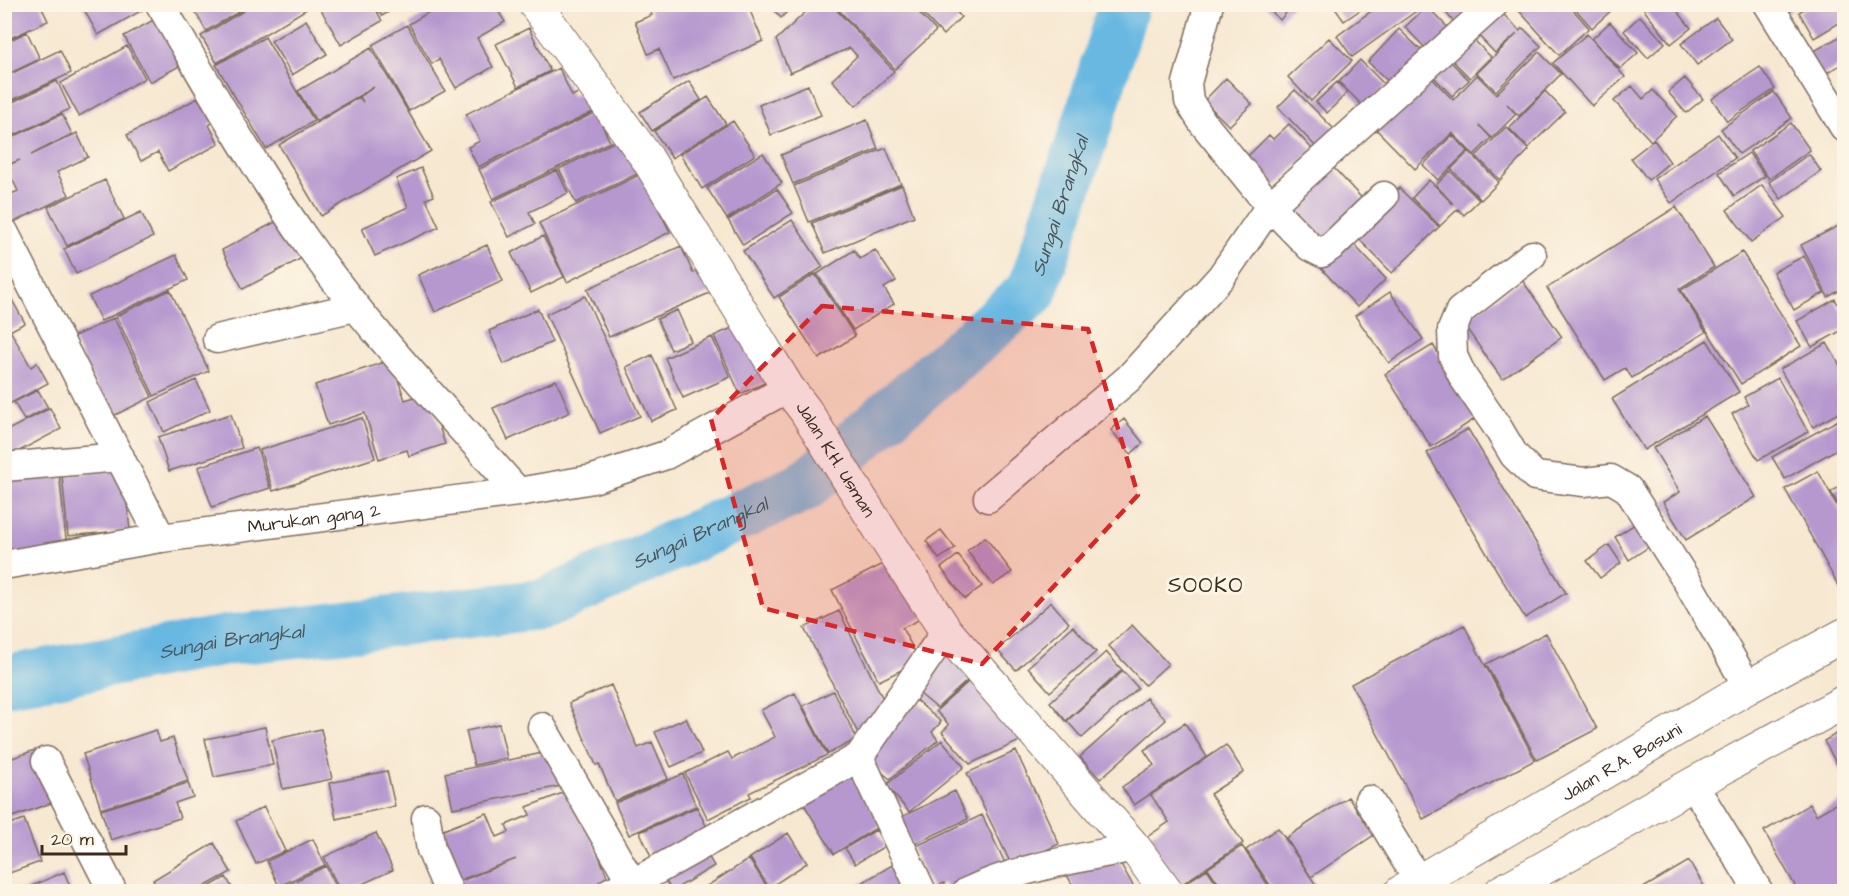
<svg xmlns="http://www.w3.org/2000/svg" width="1849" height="896" font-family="'Architects Daughter',sans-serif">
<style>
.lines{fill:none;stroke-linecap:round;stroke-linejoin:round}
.river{stroke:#67b8e2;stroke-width:51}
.building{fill:#b698cf}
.minor-casing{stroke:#7d6c5d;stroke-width:31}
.tertiary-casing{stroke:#7d6c5d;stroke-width:35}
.secondary-casing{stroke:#7d6c5d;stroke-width:35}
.minor{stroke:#fff;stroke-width:28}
.tertiary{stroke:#fff;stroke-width:33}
.secondary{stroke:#fff;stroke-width:33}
.marked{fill:#d62828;fill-opacity:0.2;stroke:#d62828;stroke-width:4.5;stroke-dasharray:12 8;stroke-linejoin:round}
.labels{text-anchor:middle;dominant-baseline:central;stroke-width:6;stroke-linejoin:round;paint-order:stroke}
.street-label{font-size:18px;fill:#3b2a1e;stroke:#fcf5e5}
.water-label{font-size:20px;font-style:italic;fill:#485559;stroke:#fcf5e5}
.quarter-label{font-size:21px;letter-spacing:1.5px;fill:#3b2a1e;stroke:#fcf5e5}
</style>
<rect width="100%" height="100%" fill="#fcf5e5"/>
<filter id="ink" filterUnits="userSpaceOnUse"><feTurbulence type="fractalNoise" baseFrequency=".0167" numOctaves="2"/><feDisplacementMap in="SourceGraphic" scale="12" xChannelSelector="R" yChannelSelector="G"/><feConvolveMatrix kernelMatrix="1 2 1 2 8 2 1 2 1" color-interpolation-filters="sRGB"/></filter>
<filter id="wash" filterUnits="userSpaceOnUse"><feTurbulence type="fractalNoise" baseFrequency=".008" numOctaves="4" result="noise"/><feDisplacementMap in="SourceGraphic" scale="24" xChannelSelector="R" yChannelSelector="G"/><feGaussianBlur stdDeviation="1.35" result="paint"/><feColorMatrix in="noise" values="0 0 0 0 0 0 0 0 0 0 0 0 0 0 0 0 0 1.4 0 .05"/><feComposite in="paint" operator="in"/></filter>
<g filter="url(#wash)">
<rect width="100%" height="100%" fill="#f7e8d1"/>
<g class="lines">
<path class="river" id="s1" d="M4,681L229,640L544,604L805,486L1032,291L1091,113L1124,4"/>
</g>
<g id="blocks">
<path class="building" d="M14,4H40L48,21L4,41V9Z
M81,4H147L148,7L98,35Z
M191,4H252L206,31Z
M255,4H315L217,63L201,36Z
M321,4H373L382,21L341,45L319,6Z
M376,4H402L382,16Z
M442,4H494L505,22L477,38L493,67L456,88L439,59L432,64L409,24Z
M648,4H747L763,41L673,80L659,49L648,54L635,22L652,15Z
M768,4H795L781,18Z
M814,4H831L894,71L856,106L832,80L857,56L850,48L790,73L776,40Z
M833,4H911L936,31L895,69Z
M914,4H950L961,17L943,35Z
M1264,4H1294L1280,20Z
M1332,4H1369L1344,21Z
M1381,4H1426L1352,57L1337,36Z
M1439,4H1479L1455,24Z
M1513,4H1568L1589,28L1559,55Z
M1571,4H1615L1616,6L1592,28Z
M1650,4H1672L1691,28L1671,44L1644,10Z
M1784,4H1802L1789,12Z
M1812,4H1844V20L1814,38L1799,12Z
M1427,6L1451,31L1429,52L1405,27Z
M1497,8L1520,31L1523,28L1541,46L1496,91L1477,73L1517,34L1495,53L1474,31Z
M1640,16L1665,43L1648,58L1624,31Z
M159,17L185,63L150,82L124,36Z
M1716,18L1732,39L1697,65L1681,44Z
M306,20L327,54L292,75L271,41Z
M1610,22L1638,53L1620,69L1592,39Z
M407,25L445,91L409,111L372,45Z
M529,28L550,71L518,87L496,44Z
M1399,29L1425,54L1394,87L1368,62Z
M27,32L40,59L4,76V43Z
M1587,34L1625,77L1592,106L1553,63Z
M1844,34V63L1821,76L1809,54Z
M1469,35L1491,57L1470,78L1448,56Z
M265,37L314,121L266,149L216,65Z
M1329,38L1352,61L1311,101L1288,77Z
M127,46L145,78L79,116L61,83Z
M371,48L431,151L321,216L279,145L359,97L363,102L360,97L374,87L316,121L298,91Z
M60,50L71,73L4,104V77Z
M1539,52L1561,74L1519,116L1507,104L1516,114L1492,138L1479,125L1491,138L1474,155L1452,133L1415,169L1372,125L1426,72L1453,100L1477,75L1496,94Z
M1446,57L1469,80L1452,96L1430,73Z
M1360,60L1386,86L1365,108L1339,82Z
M1760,67L1775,89L1727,121L1712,99Z
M559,68L572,96L582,91L593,112L478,167L468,147L480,141L466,114Z
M1226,78L1252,104L1229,126L1204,101Z
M1685,78L1703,99L1686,113L1668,92Z
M57,81L70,109L4,140V106Z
M689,81L701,100L652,131L640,112Z
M1337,82L1347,93L1327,113L1316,102Z
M808,85L821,115L771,135L759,105Z
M1632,86L1643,99L1653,90L1677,116L1651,141L1614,101Z
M1295,90L1336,131L1318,149L1278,107Z
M1545,91L1565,112L1528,148L1509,128Z
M1774,92L1792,118L1739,154L1721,129Z
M200,97L214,122L209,125L219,144L168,171L158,152L141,161L127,135Z
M708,97L726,124L672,158L654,131Z
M596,112L610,142L493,199L479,169Z
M62,114L72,134L31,155L77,133L88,157L57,172L69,195L12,223L4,206V197L18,191L6,166L20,160L4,166V141Z
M867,120L878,149L793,184L781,155Z
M733,121L755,155L702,189L680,154Z
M1791,123L1810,150L1769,179L1750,151Z
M1289,124L1313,150L1271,190L1243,161L1269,135L1273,139Z
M1506,127L1529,150L1500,180L1476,156Z
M1718,134L1735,158L1671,203L1654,179Z
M1452,135L1468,151L1438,180L1423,165Z
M622,138L639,173L576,203L559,169Z
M1654,140L1670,162L1648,180L1631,158Z
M886,148L901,184L809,222L794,186Z
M1469,151L1499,182L1481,200L1451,169Z
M763,153L782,183L727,219L707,188Z
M1749,153L1765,176L1734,196L1719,173Z
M1809,154L1821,171L1781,199L1769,182Z
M1332,166L1369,206L1322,249L1285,209Z
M421,168L434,196L426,199L439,227L375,256L362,228L408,207L396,179Z
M557,170L568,193L529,212L535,224L509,237L491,202Z
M1450,171L1479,200L1464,215L1458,209L1440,226L1412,198L1429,180L1453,204L1436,185Z
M641,174L670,232L567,282L539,223Z
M105,180L124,219L67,246L48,207Z
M902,185L914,216L825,253L812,223Z
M1762,185L1786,217L1751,242L1727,210Z
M1399,188L1439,227L1392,273L1353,233Z
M777,189L793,213L743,245L728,220Z
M1676,207L1714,267L1679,289L1706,332L1632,378L1625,368L1605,380L1547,288Z
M141,212L153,237L76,274L64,249Z
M285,217L306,256L243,289L222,250Z
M792,220L823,267L774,298L743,251Z
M1844,223V288L1828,297L1801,245Z
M543,236L564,277L531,293L511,253Z
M1347,237L1386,279L1357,307L1318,265Z
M487,245L503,281L435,312L418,275Z
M681,246L693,273L711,266L721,288L609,337L587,289Z
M854,250L860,259L875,250L896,281L884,288L894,304L853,330L817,274Z
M1742,252L1801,346L1741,384L1681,290Z
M176,255L188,280L101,321L89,296Z
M1804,256L1824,293L1794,310L1773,272Z
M815,274L855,336L819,359L779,297Z
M1522,280L1562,337L1502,379L1462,322Z
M4,286L25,323L4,334Z
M170,290L209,371L154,396L116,316Z
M1390,292L1423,339L1389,363L1355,316Z
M585,296L640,416L600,433L546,314Z
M1835,299L1844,316V329L1812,347L1797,321Z
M538,309L552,342L504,364L489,331Z
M677,310L691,341L671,350L657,319Z
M114,318L152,397L111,417L72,337Z
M741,324L767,382L740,394L714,336Z
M11,332L31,367L37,363L48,383L4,407V335Z
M712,337L730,377L683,398L665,358Z
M1707,340L1739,392L1644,450L1612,399Z
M1827,343L1844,373V410L1813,427L1780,369Z
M1433,345L1478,417L1431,447L1385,374Z
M652,355L677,410L651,421L626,367Z
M391,360L405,400L428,393L445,444L409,456L407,450L379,459L365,413L328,425L315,385Z
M1778,378L1808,432L1758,460L1732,414L1748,405L1744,397Z
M196,380L210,410L164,432L150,402Z
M556,380L570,412L508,440L493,408Z
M38,390L48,408L24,420L14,402Z
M50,408L61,429L8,457L4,450V432Z
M231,414L242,448L169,471L158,437Z
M1705,416L1756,497L1686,540L1663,502L1680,492L1653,448Z
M362,418L375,458L273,491L260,450Z
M1124,419L1143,443L1131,454L1111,430Z
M1838,420L1844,431V445L1785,479L1772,457Z
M1468,429L1566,593L1525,618L1427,453Z
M257,448L270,488L212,507L198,467Z
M123,469L130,530L68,536L62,475Z
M59,471L67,549L4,555V477Z
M1818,471L1844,518V596L1785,489Z
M1844,484V515L1831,492Z
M1638,522L1653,544L1629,560L1615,537Z
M941,530L955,548L939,559L926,541Z
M985,537L1012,572L993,585L967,551Z
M1609,545L1621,563L1600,578L1587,561Z
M958,555L982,586L965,599L941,568Z
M895,558L925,617L902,628L920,661L879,681L832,590Z
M1051,602L1069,623L1016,670L997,650Z
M839,611L885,703L861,739L804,628Z
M1132,625L1168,664L1145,685L1109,646Z
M1464,625L1535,760L1423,819L1351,684Z
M1073,626L1096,652L1050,692L1028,667Z
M1546,633L1597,729L1537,760L1486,664Z
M952,645L979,670L937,708L914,689Z
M1106,652L1122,670L1066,721L1050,702Z
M1123,671L1138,688L1082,738L1067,721Z
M978,673L1024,739L970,764L942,732L949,725L936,711Z
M611,685L638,748L652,742L668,779L615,801L599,764L596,765L569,703Z
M833,691L857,739L828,754L803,706Z
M795,693L827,755L749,793L751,797L708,819L685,773L728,752L732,759L775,737L761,710Z
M1146,698L1166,720L1100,779L1080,757Z
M916,700L941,722L932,732L938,740L890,779L865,758Z
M686,718L702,753L671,767L655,732Z
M1185,723L1207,757L1134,805L1122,787L1154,765L1144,750Z
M499,724L507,758L474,765L466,731Z
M265,727L273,765L214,777L205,739Z
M321,729L332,779L283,789L272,740Z
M1844,729V777L1824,741Z
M156,730L160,742L173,738L188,781L101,809L83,754Z
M942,740L964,767L909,812L886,785Z
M1226,745L1244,772L1210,794L1243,843L1179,886L1147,837L1169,822L1151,795Z
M35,750L54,802L4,820V761Z
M553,751L561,786L453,808L445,773Z
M1016,751L1059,844L1012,866L967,773Z
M387,771L395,806L336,819L329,783Z
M849,772L881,825L834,854L802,801Z
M683,774L696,806L629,835L615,803Z
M188,783L193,797L175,803L180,818L111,840L101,810Z
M573,789L610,884L591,891H455L453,884L516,859L452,883L433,834L487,813L497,837L509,832L506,825L530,815L527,807Z
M955,791L968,819L912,845L899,818Z
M1348,797L1374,835L1311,877L1286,838Z
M1842,800L1844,805V891H1798L1764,831L1810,804L1816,815Z
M264,807L285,851L256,864L236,821Z
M697,807L709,832L651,857L640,832Z
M982,815L1005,863L947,890L944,883L932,888L912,848Z
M24,819L40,862L4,875V826Z
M1278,828L1320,891H1274L1246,850Z
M876,830L885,846L855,864L845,848Z
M376,833L393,870L347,891H340L324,857Z
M788,833L807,863L769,888L750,858Z
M313,839L325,865L279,886L267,861Z
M214,843L231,872L197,891H160L153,880Z
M1242,846L1272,891H1224L1208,868Z
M704,849L714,866L672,891L661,874Z
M1117,857L1136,891H1076L1063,868Z
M749,859L770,891H699Z
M1689,861L1707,891H1638Z
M894,864L911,891H848Z
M326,866L338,891H285L282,887Z
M1207,869L1222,891H1185L1181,886Z
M64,872L72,891H20Z
M226,877L234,891H202Z
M1021,880L1027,891H1000Z
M818,884L822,891H806Z"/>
</g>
</g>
<g filter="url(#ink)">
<use href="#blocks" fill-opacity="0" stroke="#7d6c5d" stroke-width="1.5"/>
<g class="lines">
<g class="minor-casing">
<g id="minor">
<path d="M160,4C208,85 254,168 309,245C371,333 447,411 518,492"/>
<path d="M1209,4L1187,83L1189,101L1203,123L1270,206L1310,247L1322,253L1333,245L1384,196"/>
<path d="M1768,4L1844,127"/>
<path id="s2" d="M4,232L161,538L518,492L593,479L666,455L788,388"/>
<path d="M1532,255L1460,311L1452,330L1453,356L1463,377L1498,428L1514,455L1535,476L1584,482L1611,479L1628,489L1688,583L1748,687"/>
<path d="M217,339L355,307"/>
<path d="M4,467L120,457"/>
<path d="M988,498L1129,378L1221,277L1270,206L1494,4"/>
<path d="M4,565L161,538"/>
<path d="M542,727L637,892"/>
<path d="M859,757L922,892"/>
<path d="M46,761L113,892"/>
<path d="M1693,784L1759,892"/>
<path d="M1369,800L1419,882"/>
<path d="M426,818L431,850L449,892"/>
<path d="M610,892L648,875L859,757L946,631"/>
<path d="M967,892C1020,867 1077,859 1134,847"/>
</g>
</g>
<g class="tertiary-casing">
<g id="tertiary">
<path id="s3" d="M535,4L647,158L788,388L805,410L896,555L946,631L1134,847L1167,892"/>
</g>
</g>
<g class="secondary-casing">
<g id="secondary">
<path id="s4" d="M1401,892L1748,687L1844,635"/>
<path d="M1501,892L1693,784L1844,702"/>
</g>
</g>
<use href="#minor" class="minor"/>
<use href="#tertiary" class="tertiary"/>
<use href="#secondary" class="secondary"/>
</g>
</g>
<path class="marked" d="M822,306L1088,329L1138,495L982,664L763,608L711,419Z"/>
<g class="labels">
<g class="street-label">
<text stroke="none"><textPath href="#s3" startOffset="546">Jalan K.H. Usman</textPath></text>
<text stroke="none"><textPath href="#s2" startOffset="498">Murukan gang 2</textPath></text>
<text stroke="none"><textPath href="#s4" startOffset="256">Jalan R.A. Basuni</textPath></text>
</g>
<g class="water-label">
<text stroke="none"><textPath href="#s1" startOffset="1221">Sungai Brangkal</textPath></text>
<text stroke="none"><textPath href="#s1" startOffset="717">Sungai Brangkal</textPath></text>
<text stroke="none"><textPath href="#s1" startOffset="231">Sungai Brangkal</textPath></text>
</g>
<g class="quarter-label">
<text x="1206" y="585">SOOKO</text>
</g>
</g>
<rect width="1849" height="896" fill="none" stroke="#fcf5e5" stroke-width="24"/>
<path d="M42 845v9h84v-9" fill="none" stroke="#3b2a1e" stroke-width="3"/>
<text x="51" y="845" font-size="18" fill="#3b2a1e" stroke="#fcf5e5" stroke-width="4.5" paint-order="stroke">20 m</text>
</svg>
